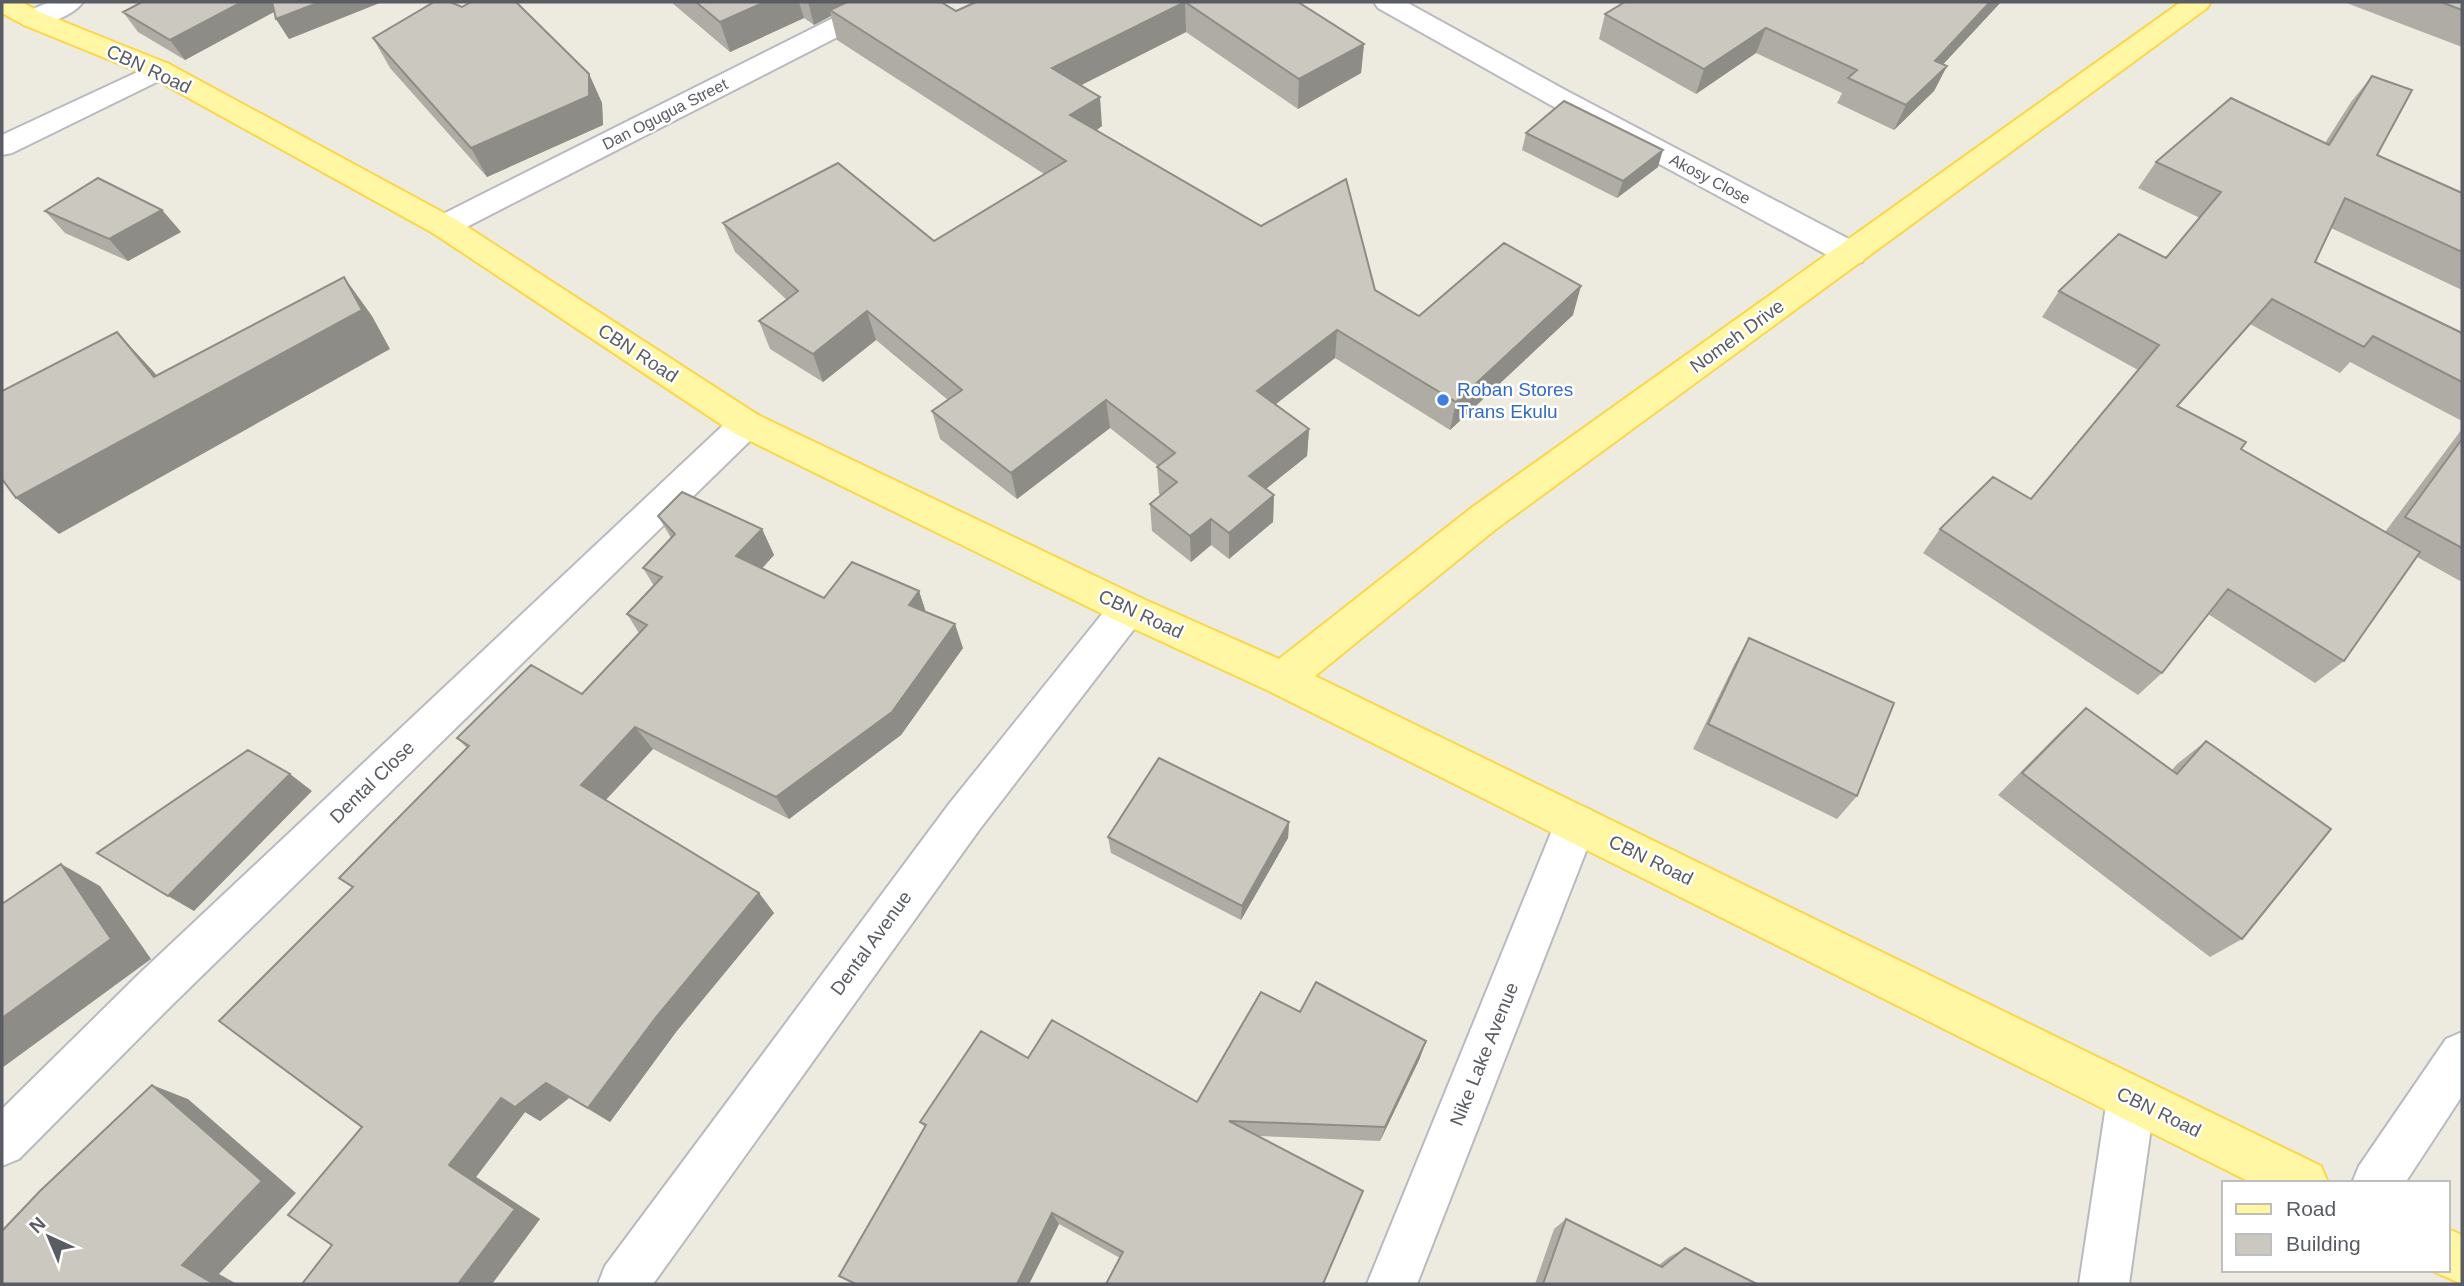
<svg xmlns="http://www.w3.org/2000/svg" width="2464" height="1286" font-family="Arial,sans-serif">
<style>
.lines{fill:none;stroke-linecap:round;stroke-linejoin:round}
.minor-casing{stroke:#b8bac0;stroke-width:4}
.major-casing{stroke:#fcd64a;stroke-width:4}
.minor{fill:#fff;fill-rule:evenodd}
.major{fill:#fff7a3;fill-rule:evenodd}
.wall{fill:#aeaca4}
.shaded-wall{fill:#8d8c86}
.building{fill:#cac8bf;stroke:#8d8c86;stroke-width:2}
.shop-dot{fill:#3f7fe0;stroke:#fff;stroke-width:2.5}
.labels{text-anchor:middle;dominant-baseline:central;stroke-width:5;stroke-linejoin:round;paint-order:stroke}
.far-street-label{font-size:16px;fill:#595c62;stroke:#fff}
.street-label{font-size:19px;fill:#595c62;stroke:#fff}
.shop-label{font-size:19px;fill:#366cbe;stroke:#fff;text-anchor:start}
</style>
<rect width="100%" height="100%" fill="#edebe0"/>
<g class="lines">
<g class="minor-casing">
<path id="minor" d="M49,2H83C73,16 40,29 24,25L20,19L24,13Z
M865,2H898L894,8L455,233L444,236L433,233L429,226L433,219Z
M1374,2H1406L1567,91L1862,246L1867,254L1862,262L1851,265L1840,262L1547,103L1378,8Z
M159,62L169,64L173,70L169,76L12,153L2,155V135Z
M746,411L758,415L763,424L758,433L171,1006L19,1159L2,1166V1109L139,974L734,415Z
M1128,593L1141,598L1147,609L1141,620L979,830L653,1284H598L605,1266L949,804L1115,598Z
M1576,804L1591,810L1597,823L1417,1284H1367L1555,823L1561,810Z
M2462,1032V1096L2405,1183H2352L2359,1166L2446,1039Z
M2131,1075L2148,1082L2155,1099L2129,1284H2079L2107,1099L2114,1082Z"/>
</g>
<g class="major-casing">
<path id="major" d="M2,2H21L42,13L169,64L455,219L758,415L1141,598L1279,659L1470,509L2181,2H2211L2207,8L1496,529L1315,676L2321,1166L2328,1183H2252L1269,691L1115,620L734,433L433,233L149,76L24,25L2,13Z
M2448,1229L2462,1235V1284L2430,1270H2448Z"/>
</g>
<use href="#minor" class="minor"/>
<use href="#major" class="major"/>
</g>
<path class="wall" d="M382,2L289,39L276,19L274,12L185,60L138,32L123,12Z
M671,2H941L956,11L976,2H1298L1364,44L1361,73L1298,109L1186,32L1080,85L1102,126L1096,131L1261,226L1375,290L1419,316L1573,315L1450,430L1335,358L1275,404L1309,429L1307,456L1266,489L1274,495L1273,522L1229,559L1211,545L1191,562L1152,531L1150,504L1161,495L1159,494L1157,467L1158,466L1110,428L1017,499L940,439L932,411L948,400L876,340L823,382L770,349L759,321L787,300L735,252L723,223L934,241L1044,174L837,40L831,16L814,25L804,18L730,52Z
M2001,2L1943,64L1947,66L1934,91L1894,130L1837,103L1842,93L1756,53L1696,94L1599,39L1605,14Z
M2344,2H2462V47Z
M373,38L589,74L602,103L603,125L487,177L390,68Z
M2372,76L2377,155L2462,193V290L2331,228L2315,262L2462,333V421L2350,362L2340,373L2250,324L2178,406L2241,449L2385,532L2462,429V582L2417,557L2344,661L2315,683L2208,614L2162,673L2138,695L1923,553L1940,529L2031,499L2138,370L2042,317L2059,291L2166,258L2200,218L2138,188L2156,162L2325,143L2351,102Z
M1526,133L1658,167L1617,198L1522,150Z
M162,210L181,232L128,261L65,233L45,211Z
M658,516L762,529L774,555L762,568L824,598L919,591L926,612L963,648L901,735L789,819L653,749L606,800L759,893L774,913L676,1032L610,1122L569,1098L540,1121L525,1112L476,1177L540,1219L492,1284H302L332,1245L362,1127L352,887L339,878L467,748L457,738L582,694L639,633L627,614L654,586L643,568L671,538Z
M1749,638L1857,796L1837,819L1693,749L1734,665Z
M2086,708L2172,770L2177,764L2206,741L2242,939L2210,957L1998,795L2061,731Z
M1289,822L1288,838L1241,920L1111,853L1108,837Z
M1300,1012L1420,1058L1380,1141L1258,1136L1120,1258L1059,1224L1029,1284H853L839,1276L925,1127L920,1122L1028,1058L1197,1102Z
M1566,1219L1659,1265L1669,1257L1685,1248L1757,1284H1535L1554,1229Z"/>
<path class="shaded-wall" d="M242,2H277L281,8L185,60L170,40Z
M320,2H382L289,39L276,19Z
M765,2H799L804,18L730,52L720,22Z
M808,2H860L830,10L831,16L814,25Z
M1185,2L1186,32L1056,98L1052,68Z
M1990,2H2001L1923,86L1935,61Z
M1766,28L1756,53L1696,94L1704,69Z
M1364,44L1361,73L1298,109L1299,79Z
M1947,66L1934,91L1894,130L1906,105Z
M589,74L602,103L603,125L487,177L471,148Z
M1100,97L1102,126L1073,145L1070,115Z
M1663,150L1658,167L1617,198L1623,181Z
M162,210L181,232L128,261L109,239Z
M344,277L372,316L390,349L59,534L16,498L154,377L117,332L153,371L183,407Z
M1581,286L1573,315L1450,430L1456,402Z
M867,311L876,340L823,382L813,354Z
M1337,330L1335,358L1257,419V391Z
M1106,400L1110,428L1017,499L1011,473Z
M1309,429L1307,456L1248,503L1249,476Z
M1274,495L1273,522L1229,559V533Z
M1211,519V545L1191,562L1190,536Z
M762,529L774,555L750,582L736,556Z
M919,591L927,616L909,605Z
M955,624L963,648L901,735L789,819L776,797Z
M635,727L653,749L600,806L581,785Z
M290,774L312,791L194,911L168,896Z
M1289,822L1288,838L1241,920L1242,906Z
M61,864L100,886L151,959L2,1068V1018Z
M759,893L774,913L676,1032L610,1122L588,1108L657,1016Z
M1426,1041L1420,1058L1380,1141L1385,1127Z
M546,1083L569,1098L540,1121L525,1112L476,1177L540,1219L492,1284H458L449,1165L501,1098Z
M152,1085L188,1099L296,1193L219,1274L237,1284H214L182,1265Z
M1052,1213L1059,1224L1029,1284H1017Z"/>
<path class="building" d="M142,2H242L170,40L123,12Z
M272,2H320L276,19Z
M434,2H450L462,7L471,2H516L589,74V96L471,148L373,38Z
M696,2H765L720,22Z
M847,2H941L956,11L976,2H1298L1364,44L1299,79L1185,2L1052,68L1100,97L1070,115L1261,226L1346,179L1375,290L1419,316L1504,243L1581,286L1456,402L1337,330L1257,391L1309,429L1249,476L1274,495L1229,533L1211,519L1190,536L1150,504L1177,482L1157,467L1175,453L1106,400L1011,473L932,411L962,390L867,311L813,354L759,321L798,291L723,223L838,163L934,241L1066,161L830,10Z
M1625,2H1990L1935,61L1947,66L1906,105L1848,78L1857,70L1766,28L1704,69L1605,14Z
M2441,2H2462V10Z
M2372,76L2412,90L2377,155L2462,193V252L2345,198L2315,262L2462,333V382L2373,336L2364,347L2272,299L2177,406L2246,442L2241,449L2420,552L2344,661L2228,589L2162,673L1940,529L1993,477L2031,499L2159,345L2059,291L2119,234L2166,258L2221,192L2156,162L2231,98L2329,145Z
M1564,101L1663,150L1623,181L1526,133Z
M98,178L162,210L109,239L45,211Z
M344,277L362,310L16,498L2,479V391L117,332L154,377Z
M2462,439V548L2405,517Z
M682,492L762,529L736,556L824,598L852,562L919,591L909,605L955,624L892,712L776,797L635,727L581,785L759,893L657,1016L588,1108L546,1083L515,1107L501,1098L449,1165L515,1209L458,1284H302L332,1245L288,1215L362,1127L219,1021L353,887L339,878L469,746L457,738L531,665L582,694L647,625L627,614L662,577L643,568L675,534L658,516Z
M1749,638L1894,703L1857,796L1708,724Z
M2086,708L2177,774L2206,741L2331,829L2242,939L2022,773Z
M248,750L290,774L168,896L97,853Z
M1159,758L1289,822L1242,906L1108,837Z
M61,864L111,939L2,1018V904Z
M1316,982L1426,1041L1385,1127L1229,1121L1363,1191L1323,1284H1106L1123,1252L1052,1213L1017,1284H856L839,1276L926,1125L920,1122L981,1031L1028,1058L1052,1020L1197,1102L1261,992L1300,1012Z
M152,1085L262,1181L182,1265L214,1284H2V1231L40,1191Z
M1566,1219L1662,1267L1685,1248L1757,1284H1543Z"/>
<circle class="shop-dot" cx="1443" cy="400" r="7"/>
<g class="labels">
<g class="far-street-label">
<text transform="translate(665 114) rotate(-27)">Dan Ogugua Street</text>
<text transform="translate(1710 179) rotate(28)">Akosy Close</text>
</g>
<g class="street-label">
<text transform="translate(149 69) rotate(25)">CBN Road</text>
<text transform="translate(1737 336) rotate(-36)">Nomeh Drive</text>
<text transform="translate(638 353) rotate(33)">CBN Road</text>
<text transform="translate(1141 614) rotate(25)">CBN Road</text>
<text transform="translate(372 782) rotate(-44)">Dental Close</text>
<text transform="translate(1651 860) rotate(26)">CBN Road</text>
<text transform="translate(871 943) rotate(-54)">Dental Avenue</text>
<text transform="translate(1484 1054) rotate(-68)">Nike Lake Avenue</text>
<text transform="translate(2159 1112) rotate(26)">CBN Road</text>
</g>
<g class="shop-label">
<text x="1457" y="389">Roban Stores<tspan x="1457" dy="22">Trans Ekulu</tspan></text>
</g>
</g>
<rect width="2464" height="1286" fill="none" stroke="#595c62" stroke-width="7"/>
<rect x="2222" y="1181" width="228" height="91" fill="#ffffff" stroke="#bdbec0" stroke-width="2"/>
<rect x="2236" y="1204" width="35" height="10" fill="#fff7a3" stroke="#bdbec0" stroke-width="2"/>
<text x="2286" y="1216" font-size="21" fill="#595c62">Road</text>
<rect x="2236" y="1234" width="35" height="21" fill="#cac8bf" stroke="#bdbec0" stroke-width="2"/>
<text x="2286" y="1251" font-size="21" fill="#595c62">Building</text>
<g transform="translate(49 1237) rotate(316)" stroke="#ffffff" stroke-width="5" paint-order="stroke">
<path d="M0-5L12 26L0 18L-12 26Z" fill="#595c62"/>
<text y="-10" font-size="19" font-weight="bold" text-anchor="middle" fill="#595c62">N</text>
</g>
</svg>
